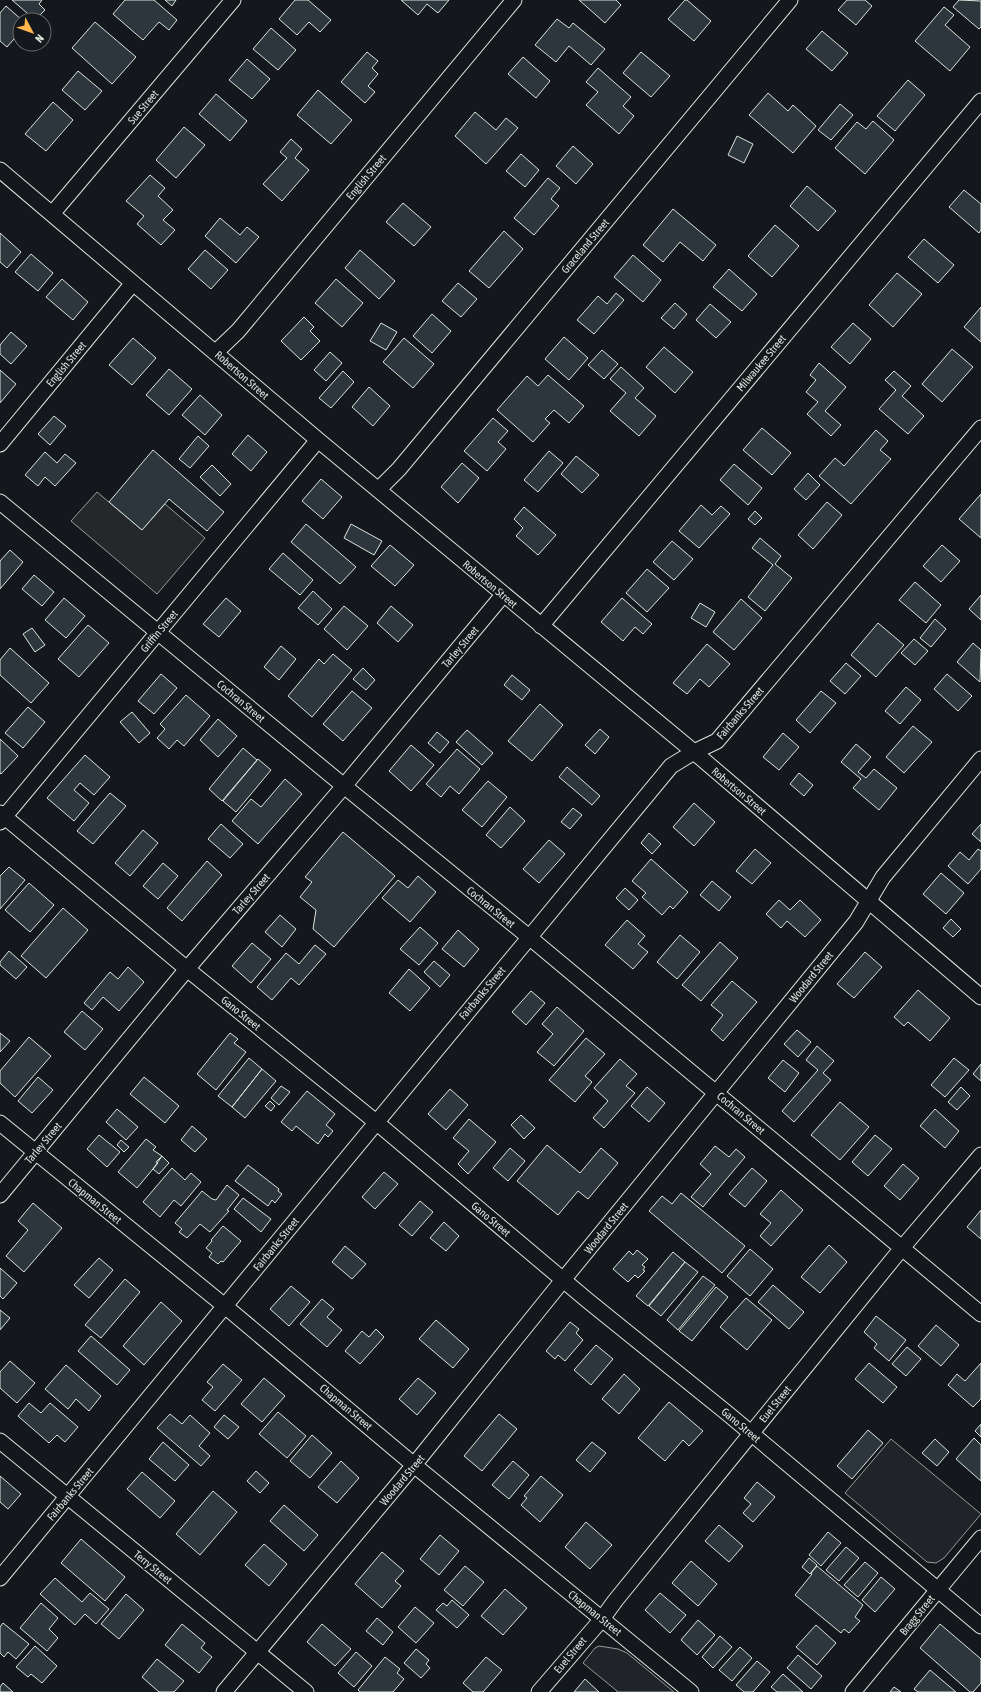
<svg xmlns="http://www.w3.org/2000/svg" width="981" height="1692" font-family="'Asap Condensed',sans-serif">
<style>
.green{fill:#202428;stroke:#939e99}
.parking{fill:#24282b;stroke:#939e99}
.building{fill:#2c363c;stroke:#d8e6dc}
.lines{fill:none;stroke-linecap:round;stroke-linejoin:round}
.minor-casing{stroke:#d8e6dc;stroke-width:17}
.minor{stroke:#14181c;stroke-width:15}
.labels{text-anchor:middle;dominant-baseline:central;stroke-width:3;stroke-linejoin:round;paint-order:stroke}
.street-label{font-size:11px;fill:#d8e6dc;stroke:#14181c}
</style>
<rect width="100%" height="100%" fill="#14181c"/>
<path class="green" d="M891,1439L981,1514L944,1558L936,1563L927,1562L845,1493Z
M599,1646L618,1649L627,1653L674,1692H617V1691L583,1663L595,1648Z"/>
<path class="parking" d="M97,492L142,530L165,504L205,538L157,594L71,521Z"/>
<path class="building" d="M12,0H42L39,4L45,10L35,20Z
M125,0H154L177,20L169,30L159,22L143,40L113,14Z
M165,0H176L172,6Z
M295,0H308L331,20L320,32L309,22L297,35L279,19Z
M401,0H449L438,13L427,4L418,15Z
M579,0H616L621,5L605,23Z
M685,0H687L711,21L694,41L668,19Z
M847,0H865L872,6L856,25L838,10Z
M959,0L981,1V27L979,29L953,7Z
M6,6L22,20H20V32L7,47L0,41V13Z
M944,7L954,15L945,25L970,47L950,71L915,41Z
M557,19L569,28L573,23L605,49L591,65L569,46L556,62L535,45Z
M95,22L136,57L112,84L72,48Z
M271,28L296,50L278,70L253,49Z
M822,31L848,53L832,71L806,49Z
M367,52L378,61L372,68L378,74L368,86L375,92L365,103L341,82Z
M641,52L670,76L651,97L623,73Z
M523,57L550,81L536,98L508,74Z
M247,59L270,79L252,99L229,80Z
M598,68L631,97L623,106L634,116L619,134L586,105L598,92L586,82Z
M78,71L102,91L85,110L62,90Z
M908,80L925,95L895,131L877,116Z
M318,90L352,120L331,144L297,115Z
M768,93L788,111L793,105L816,126L793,153L749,115Z
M216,94L247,121L230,141L199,114Z
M53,102L73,120L46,151L25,134Z
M840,104L853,115L831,140L818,130Z
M475,112L496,130L506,118L518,128L486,164L455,136Z
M873,121L894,140L865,174L835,148L857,122L866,129Z
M184,127L205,145L176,178L156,160Z
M737,136L753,144L744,163L728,155Z
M291,139L302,149L295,158L309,170L282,201L263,184L287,158L280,152Z
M573,146L593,164L576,184L556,166Z
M521,154L539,170L525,187L506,171Z
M150,175L165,188L158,196L173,210L163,220L175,230L161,245L137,224L144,216L126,201Z
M548,178L560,188L551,199L559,206L534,235L514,218Z
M807,186L836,211L818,231L790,206Z
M964,190L981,204V230L979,233L949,207Z
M403,203L431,227L414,246L386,222Z
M673,209L716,245L703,261L680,242L663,262L643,245Z
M220,218L240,235L247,227L259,237L236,263L205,236Z
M775,225L799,246L772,277L748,256Z
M504,231L523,249L489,288L469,271Z
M0,233L21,252L7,268L0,262Z
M924,239L954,265L938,283L908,257Z
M205,250L228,270L211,289L188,269Z
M360,250L395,281L379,299L345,268Z
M31,254L53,273L38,291L15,272Z
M633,255L661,280L643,302L614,277Z
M729,269L757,294L742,311L713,287Z
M897,273L922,294L893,327L869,305Z
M62,279L88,302L73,320L46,297Z
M336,279L363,303L342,327L315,303Z
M458,283L477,299L461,317L442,301Z
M616,293L624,300L594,334L577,320L598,296L607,304Z
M675,303L687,314L674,329L661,318Z
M710,304L731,322L716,338L696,320Z
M981,307V342L964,327Z
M432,314L451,331L432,353L413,336Z
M304,317L314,327L310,331L320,341L301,360L281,341Z
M381,323L397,332L386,350L370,341Z
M853,323L871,339L850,364L831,347Z
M11,332L27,346L11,364L0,354V345Z
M564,337L588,358L569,380L545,359Z
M133,338L156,358L132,385L109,365Z
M404,338L434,364L413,388L383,362Z
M664,347L693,372L675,393L646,367Z
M952,349L973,367L942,402L922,384Z
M602,350L618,364L604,379L588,365Z
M330,352L342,363L326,381L314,370Z
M819,363L846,387L825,411L841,425L831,436L807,414L818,402L806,392L816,380L810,375Z
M621,367L644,388L635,398L656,416L639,436L610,411L626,393L610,379Z
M169,369L192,389L169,415L146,395Z
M0,370L16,384L0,403Z
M343,371L354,382L331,408L319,398Z
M894,371L911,386L902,396L924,416L908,434L879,409L896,390L885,380Z
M548,375L584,406L569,423L554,410L545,419L550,423L533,442L497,410L527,376L538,386Z
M369,387L390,406L373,426L352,407Z
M200,395L222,415L205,435L182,415Z
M54,416L66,426L50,445L38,434Z
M493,418L508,431L498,442L506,449L487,471L464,451Z
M762,428L791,453L772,475L743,450Z
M876,430L888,441L880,450L891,459L851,504L819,476L835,458L844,466Z
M248,435L267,452L251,471L232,454Z
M198,436L209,446L190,468L179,459Z
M153,450L224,512L207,531L169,499L142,530L109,502Z
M549,451L563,463L538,492L524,480Z
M45,452L57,463L65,454L76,463L55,486L45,477L38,486L25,475Z
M576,456L599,475L582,493L561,474Z
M462,463L479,478L458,503L441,487Z
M734,464L762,488L748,505L720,480Z
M212,465L231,484L220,496L200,477Z
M808,473L820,485L806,500L794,489Z
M321,479L342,497L323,519L302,501Z
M981,494V538L959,519Z
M827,502L842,515L813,549L798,535Z
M701,505L712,515L721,506L730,514L699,548L679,531Z
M524,507L556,535L538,555L516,536L523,528L514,519Z
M755,511L762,518L755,525L748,519Z
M306,524L356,567L340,584L291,542Z
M351,524L382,541L374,555L344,538Z
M760,538L781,556L775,564L792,578L765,611L748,597L773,565L752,548Z
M672,541L693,559L674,580L653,562Z
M390,545L414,565L395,586L371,566Z
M942,545L960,561L941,582L923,566Z
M10,550L23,562L0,589V561Z
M283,553L313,580L300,595L269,569Z
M647,569L669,588L647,612L626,593Z
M34,575L54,592L42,606L22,589Z
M915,582L941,605L926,623L899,600Z
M313,591L332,609L318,625L298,608Z
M981,595V620L969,609Z
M64,598L85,616L66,638L45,620Z
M226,598L241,611L219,637L203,624Z
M622,598L652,624L643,634L635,627L623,641L601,622Z
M741,599L762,618L734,650L713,632Z
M700,603L715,612L706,627L691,618Z
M344,606L368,626L347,650L324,629Z
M391,606L413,625L398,642L377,623Z
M935,619L946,629L931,647L920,638Z
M878,623L904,645L876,677L851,655Z
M88,625L109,643L79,677L58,659Z
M32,628L45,645L35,652L23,634Z
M914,639L928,651L915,665L901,653Z
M973,643L981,650L980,682L957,662Z
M707,644L730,664L709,687L700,679L687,694L673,683Z
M281,646L296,659L279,680L264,667Z
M10,648L49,683L31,703L0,675V660Z
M333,654L352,670L312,717L288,696L319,659L324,664Z
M846,663L861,676L845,694L830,681Z
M363,668L375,680L366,690L353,679Z
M161,674L177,688L154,714L138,701Z
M947,674L972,696L958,711L934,689Z
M512,675L530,690L522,700L504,685Z
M906,687L921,700L900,724L885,711Z
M352,691L372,708L343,741L323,724Z
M821,691L836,703L810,733L796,720Z
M186,695L210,716L184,746L177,740L169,749L157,738L165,729L160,724Z
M540,704L563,725L532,761L508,741Z
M28,707L45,722L23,748L5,733Z
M132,712L150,733L139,743L120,722Z
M218,719L237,736L218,757L200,740Z
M913,726L932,742L904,773L886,757Z
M600,729L609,737L595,754L585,745Z
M467,730L493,753L482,765L456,742Z
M437,732L449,742L440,753L428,743Z
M783,733L799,747L779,770L763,757Z
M0,739L18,756L1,774L0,773Z
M856,744L871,757L858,772L866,778L874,769L897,788L879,810L853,788L861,779L841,762Z
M411,745L434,765L411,791L389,771Z
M243,748L257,760L222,801L209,789Z
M457,749L480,769L459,794L450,786L441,797L426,784Z
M85,755L110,777L94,795L80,783L74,790L89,803L74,821L47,798Z
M258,759L271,770L236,812L223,801Z
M567,767L600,796L592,805L559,777Z
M799,773L813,785L804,796L790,784Z
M285,779L302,794L258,844L232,821L251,799L261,807Z
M488,781L507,797L482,827L462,810Z
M110,793L126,806L93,844L77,831Z
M694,803L715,822L694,846L673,827Z
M510,807L525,821L501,848L486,835Z
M573,808L582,815L570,829L561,822Z
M221,824L243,844L230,858L208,839Z
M981,824V842L972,834Z
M143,830L158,843L130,876L115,863Z
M343,832L395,876L334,947L313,929L316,910L300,897L312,882L305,877Z
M649,833L661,844L652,854L641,843Z
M549,840L565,854L539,883L523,869Z
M755,849L771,863L752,884L736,871Z
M978,849L981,851V869L968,884L948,866L960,852L969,860Z
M651,859L688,892L673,909L670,906L662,915L642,897L646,893L632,881Z
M207,861L222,875L182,921L167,908Z
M163,863L178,876L158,899L143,886Z
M9,867L25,880L0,909V876Z
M941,873L964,893L946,914L923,894Z
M418,876L436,892L410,922L382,898L398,880L408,888Z
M712,881L731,897L719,911L700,895Z
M29,883L54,905L30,932L5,910Z
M625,888L638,900L629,910L616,898Z
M779,900L790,910L800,900L821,920L805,937L787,921L781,928L766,914Z
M63,908L88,930L46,978L21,956Z
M280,915L296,929L282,947L265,932Z
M951,919L961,929L953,937L943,928Z
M627,920L645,936L638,944L648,952L633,969L605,945Z
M420,927L438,943L419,965L400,949Z
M458,930L479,949L464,967L442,949Z
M680,935L700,952L677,979L657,962Z
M720,942L738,958L701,1001L682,985Z
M252,943L271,959L251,983L232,966Z
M315,945L326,954L299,985L291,978L272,1000L257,987L286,953L299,964Z
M9,951L27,967L16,979L0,965V962Z
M865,952L882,967L854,998L837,984Z
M434,961L450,975L440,987L424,972Z
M128,967L144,982L119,1011L103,997L92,1010L84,1003L110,972L118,979Z
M409,969L430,988L410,1011L389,993Z
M732,981L757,1002L723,1041L711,1030L723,1015L711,1005Z
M918,990L950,1018L930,1041L908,1022L904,1026L894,1017Z
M531,991L545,1003L526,1025L512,1012Z
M557,1007L584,1031L554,1066L537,1052L553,1034L542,1024Z
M82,1011L103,1029L85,1050L64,1032Z
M797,1030L811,1042L798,1057L784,1044Z
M0,1033L10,1041L0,1052Z
M230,1033L238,1039L234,1043L246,1052L216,1090L197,1074Z
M29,1037L51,1056L15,1097L0,1083V1071Z
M586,1038L605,1054L585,1076L592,1082L575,1102L549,1080Z
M817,1046L834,1061L823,1073L831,1080L794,1122L782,1111L818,1070L806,1060Z
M249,1058L262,1069L232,1107L218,1096Z
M954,1058L969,1070L945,1097L931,1085Z
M620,1059L637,1074L626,1086L635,1093L604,1128L593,1118L608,1101L594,1088Z
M783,1060L799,1073L785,1092L768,1078Z
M981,1064V1081L973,1074Z
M262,1069L276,1081L245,1118L232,1107Z
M38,1077L53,1090L32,1113L18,1101Z
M144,1077L179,1106L165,1123L130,1094Z
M281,1086L290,1092L279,1105L271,1098Z
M647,1087L665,1103L649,1122L631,1106Z
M961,1087L970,1096L957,1110L948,1102Z
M450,1089L468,1105L446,1130L428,1114Z
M307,1091L335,1114L326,1125L333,1131L328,1137L325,1134L318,1144L296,1126L292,1131L281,1122Z
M270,1101L275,1106L271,1111L265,1106Z
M840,1102L869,1127L840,1160L811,1135Z
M117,1109L138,1127L126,1140L106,1122Z
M935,1109L959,1131L945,1148L920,1126Z
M521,1115L535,1128L524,1139L511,1125Z
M469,1119L496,1142L468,1174L458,1164L469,1151L453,1138Z
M192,1126L207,1139L195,1152L181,1140Z
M99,1135L120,1152L107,1167L87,1149Z
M875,1135L892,1149L868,1176L852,1162Z
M146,1139L156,1147L153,1150L162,1156L156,1162L158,1163L137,1188L118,1172Z
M121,1140L129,1147L124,1152L117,1145Z
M547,1145L580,1173L601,1148L618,1163L588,1199L578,1191L558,1215L517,1181Z
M715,1146L729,1157L736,1149L745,1157L703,1207L691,1197L711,1174L700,1164Z
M510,1148L525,1161L508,1181L493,1168Z
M162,1156L169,1163L159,1174L153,1169Z
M903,1164L919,1178L900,1200L884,1186Z
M248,1165L279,1189L278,1191L282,1194L275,1203L272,1200L268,1206L235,1181Z
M172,1168L185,1180L191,1173L201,1182L181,1206L174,1200L160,1217L143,1202Z
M752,1168L767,1181L745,1207L729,1194Z
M384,1172L398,1184L375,1209L362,1197Z
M227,1185L239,1195L227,1210L229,1211L210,1232L200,1224L187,1238L179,1232L182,1229L175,1223L202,1191L212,1199L216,1200Z
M781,1190L803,1210L771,1246L760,1236L771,1223L760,1214Z
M681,1193L745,1246L722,1273L649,1211L662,1196L672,1204Z
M243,1198L271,1219L261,1232L234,1209Z
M420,1201L433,1212L412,1236L399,1225Z
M33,1203L62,1228L24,1272L6,1256L28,1230L18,1221Z
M981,1210V1239L967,1227Z
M444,1222L459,1236L446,1251L430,1238Z
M223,1226L241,1241L223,1262L221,1261L218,1264L209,1257L212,1253L206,1248L212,1241L211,1240Z
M829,1245L847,1262L820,1293L801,1277Z
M345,1246L366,1264L352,1279L332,1262Z
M750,1249L773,1269L750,1296L727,1276Z
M637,1250L648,1259L642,1265L645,1267L643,1270L645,1271L638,1278L635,1275L628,1282L613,1269L629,1251L633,1255Z
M673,1252L685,1262L648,1306L636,1296Z
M99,1258L113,1270L89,1298L74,1285Z
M685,1262L698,1272L661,1316L649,1306Z
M0,1268L17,1283L3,1299L0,1296Z
M703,1276L715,1285L678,1330L667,1320Z
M125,1279L140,1292L101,1338L85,1325Z
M773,1285L804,1312L789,1329L758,1302Z
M291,1286L310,1302L289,1326L270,1309Z
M716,1287L728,1297L692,1341L679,1331Z
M746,1298L772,1320L747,1350L720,1327Z
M322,1299L334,1309L327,1317L342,1330L327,1347L300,1324Z
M161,1302L182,1321L144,1365L123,1346Z
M0,1310L10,1318L0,1330Z
M876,1316L906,1340L889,1361L874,1348L877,1344L864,1332Z
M436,1320L469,1349L453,1368L419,1339Z
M570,1322L579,1329L576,1333L583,1340L565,1361L558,1355L555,1359L546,1351Z
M936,1325L959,1345L941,1366L918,1346Z
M376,1329L384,1337L360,1364L345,1351L362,1331L369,1337Z
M91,1336L130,1370L117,1385L78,1351Z
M596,1345L613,1359L591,1385L574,1370Z
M907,1347L921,1359L906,1376L892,1364Z
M10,1361L35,1383L17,1403L0,1388V1372Z
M869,1363L897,1387L883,1403L855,1379Z
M981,1363V1399L973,1407L948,1385L957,1374L965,1381Z
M223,1364L242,1380L215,1411L202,1400L213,1387L207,1382Z
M66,1365L101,1396L89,1411L76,1399L68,1409L45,1389Z
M624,1374L640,1389L619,1414L602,1399Z
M264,1378L285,1396L262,1422L241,1404Z
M418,1378L436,1393L417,1415L399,1399Z
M669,1402L703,1431L689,1446L683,1440L665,1461L638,1438Z
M29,1403L41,1413L50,1403L78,1427L65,1442L57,1435L49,1443L18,1416Z
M278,1412L306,1436L287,1458L259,1434Z
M170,1414L182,1424L190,1415L210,1433L199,1446L210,1456L201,1466L157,1428Z
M499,1414L517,1429L482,1471L464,1456Z
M224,1415L239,1427L228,1439L214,1427Z
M981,1424V1437L975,1431Z
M868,1430L883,1443L852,1479L837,1466Z
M312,1435L332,1453L310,1478L290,1461Z
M974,1438L981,1445V1481L956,1459Z
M935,1439L949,1452L937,1466L922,1453Z
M163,1442L189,1465L175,1481L149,1459Z
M592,1442L606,1453L590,1472L576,1460Z
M341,1461L359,1478L337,1503L318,1487Z
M513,1461L529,1475L509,1499L492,1485Z
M256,1471L269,1483L260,1493L247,1481Z
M142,1472L175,1501L160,1518L127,1489Z
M0,1476L21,1494L8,1509L0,1502Z
M541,1476L563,1495L540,1522L521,1505L527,1498L524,1496Z
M757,1482L775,1497L753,1522L743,1513L751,1504L744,1498Z
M213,1491L237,1512L200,1555L176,1534Z
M284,1505L318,1535L304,1551L270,1521Z
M586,1522L612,1545L590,1569L565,1547Z
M719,1525L743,1546L729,1562L705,1541Z
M828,1532L841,1543L821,1566L809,1555Z
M440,1535L459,1551L439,1575L420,1559Z
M81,1539L125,1577L105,1601L61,1563Z
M264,1544L287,1564L269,1586L245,1565Z
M846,1547L859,1558L839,1581L826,1570Z
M382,1552L404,1571L395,1581L401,1586L382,1608L355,1584Z
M809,1558L817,1565L810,1574L802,1567Z
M691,1561L717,1584L698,1606L672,1583Z
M865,1562L878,1573L858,1597L844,1585Z
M465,1566L484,1582L463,1606L444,1590Z
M817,1566L863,1605L855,1617L860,1621L849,1633L844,1629L841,1633L795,1595L812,1574L811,1573Z
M881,1577L895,1589L875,1612L862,1600Z
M55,1578L82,1602L90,1593L109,1609L96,1624L85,1614L75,1625L40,1594Z
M505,1589L527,1608L503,1635L481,1616Z
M660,1593L686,1615L670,1633L645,1610Z
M126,1594L144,1610L119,1639L101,1624Z
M452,1600L469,1615L457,1628L436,1610L443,1603L447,1606Z
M41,1603L58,1618L49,1629L58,1638L47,1651L20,1628Z
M415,1607L434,1623L416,1643L398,1627Z
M377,1618L393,1632L383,1645L366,1631Z
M698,1620L715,1635L697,1655L681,1640Z
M3,1623L29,1644L16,1659L8,1652L4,1657L0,1653V1627Z
M182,1624L205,1643L201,1648L212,1657L199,1673L165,1645Z
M322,1624L351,1649L335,1666L307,1642Z
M940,1624L981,1659V1683L973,1692H970L920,1648Z
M816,1625L836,1643L817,1665L796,1647Z
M720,1636L732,1647L713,1668L702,1657Z
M35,1646L57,1666L42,1683L31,1674L28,1677L16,1667Z
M740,1647L752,1658L732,1681L719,1670Z
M416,1649L429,1660L426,1664L430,1668L421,1678L404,1663Z
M356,1652L372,1666L354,1687L338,1673Z
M798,1655L822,1676L811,1689L787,1668Z
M385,1657L400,1669L397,1673L404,1679L393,1692H360L358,1690Z
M486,1657L502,1670L483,1692H473L463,1683Z
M157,1659L184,1681L174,1692H159L142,1677Z
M757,1661L770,1672L753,1692H744L736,1685Z
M930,1670L956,1692H918L914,1689Z
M783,1674L803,1692H777L771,1687Z
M585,1679L599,1692H574Z
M3,1683L13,1692H0V1687Z
M894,1687L901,1692H890Z"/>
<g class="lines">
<g class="minor-casing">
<path id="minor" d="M0,170L318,440L694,752L981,997
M52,214L233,0
M216,352L238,331L514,0
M0,444L133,283
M378,490L399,469L790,0
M0,502L344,786L529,937L981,1314
M541,626L981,101
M0,813L187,969L376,1122L587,1300L727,1413L981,1626
M0,822L318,440
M0,1123L226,1307L414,1465L691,1692
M0,1195L187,969L344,786L503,595
M0,1441L306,1692
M0,1578L671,766L694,752L717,741L981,428
M224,1692L414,1465L563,1280L856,922L883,877L981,759
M539,1692L602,1619L615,1601L902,1248L981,1155
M853,1692L981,1538"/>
</g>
<use href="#minor" class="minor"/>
</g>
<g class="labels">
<g class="street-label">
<text transform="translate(143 107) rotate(-50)">Sue Street</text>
<text transform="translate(366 177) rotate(-50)">English Street</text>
<text transform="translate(585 246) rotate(-50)">Graceland Street</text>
<text transform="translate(761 363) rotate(-50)">Milwaukee Street</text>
<text transform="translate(66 364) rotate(-50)">English Street</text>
<text transform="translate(242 375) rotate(41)">Robertson Street</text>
<text transform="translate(490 584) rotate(40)">Robertson Street</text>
<text transform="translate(159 631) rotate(-50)">Griffin Street</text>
<text transform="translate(460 647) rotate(-50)">Tarley Street</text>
<text transform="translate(241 701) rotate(40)">Cochran Street</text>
<text transform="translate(740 713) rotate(-49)">Fairbanks Street</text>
<text transform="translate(739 791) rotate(40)">Robertson Street</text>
<text transform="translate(251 894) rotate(-49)">Tarley Street</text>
<text transform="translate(491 907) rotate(39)">Cochran Street</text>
<text transform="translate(811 977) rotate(-51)">Woodard Street</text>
<text transform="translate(482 993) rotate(-50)">Fairbanks Street</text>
<text transform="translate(241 1013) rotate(39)">Gano Street</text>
<text transform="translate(741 1113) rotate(40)">Cochran Street</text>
<text transform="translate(43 1143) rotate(-50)">Tarley Street</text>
<text transform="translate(95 1201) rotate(39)">Chapman Street</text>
<text transform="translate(491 1219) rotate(40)">Gano Street</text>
<text transform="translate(606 1228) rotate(-51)">Woodard Street</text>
<text transform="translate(276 1244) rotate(-51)">Fairbanks Street</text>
<text transform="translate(775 1404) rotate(-51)">Euel Street</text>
<text transform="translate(346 1407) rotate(40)">Chapman Street</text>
<text transform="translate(741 1425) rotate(40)">Gano Street</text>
<text transform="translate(402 1480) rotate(-50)">Woodard Street</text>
<text transform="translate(70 1494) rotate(-50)">Fairbanks Street</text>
<text transform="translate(153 1567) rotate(39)">Terry Street</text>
<text transform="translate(595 1613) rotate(39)">Chapman Street</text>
<text transform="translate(917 1615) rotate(-51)">Bragg Street</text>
<text transform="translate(570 1655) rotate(-50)">Euel Street</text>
</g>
</g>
<g transform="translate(32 32) rotate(131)"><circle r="19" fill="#14181c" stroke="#626a69"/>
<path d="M0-3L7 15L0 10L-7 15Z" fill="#ffb74d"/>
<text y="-6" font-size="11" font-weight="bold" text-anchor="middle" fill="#d8e6dc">N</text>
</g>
</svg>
